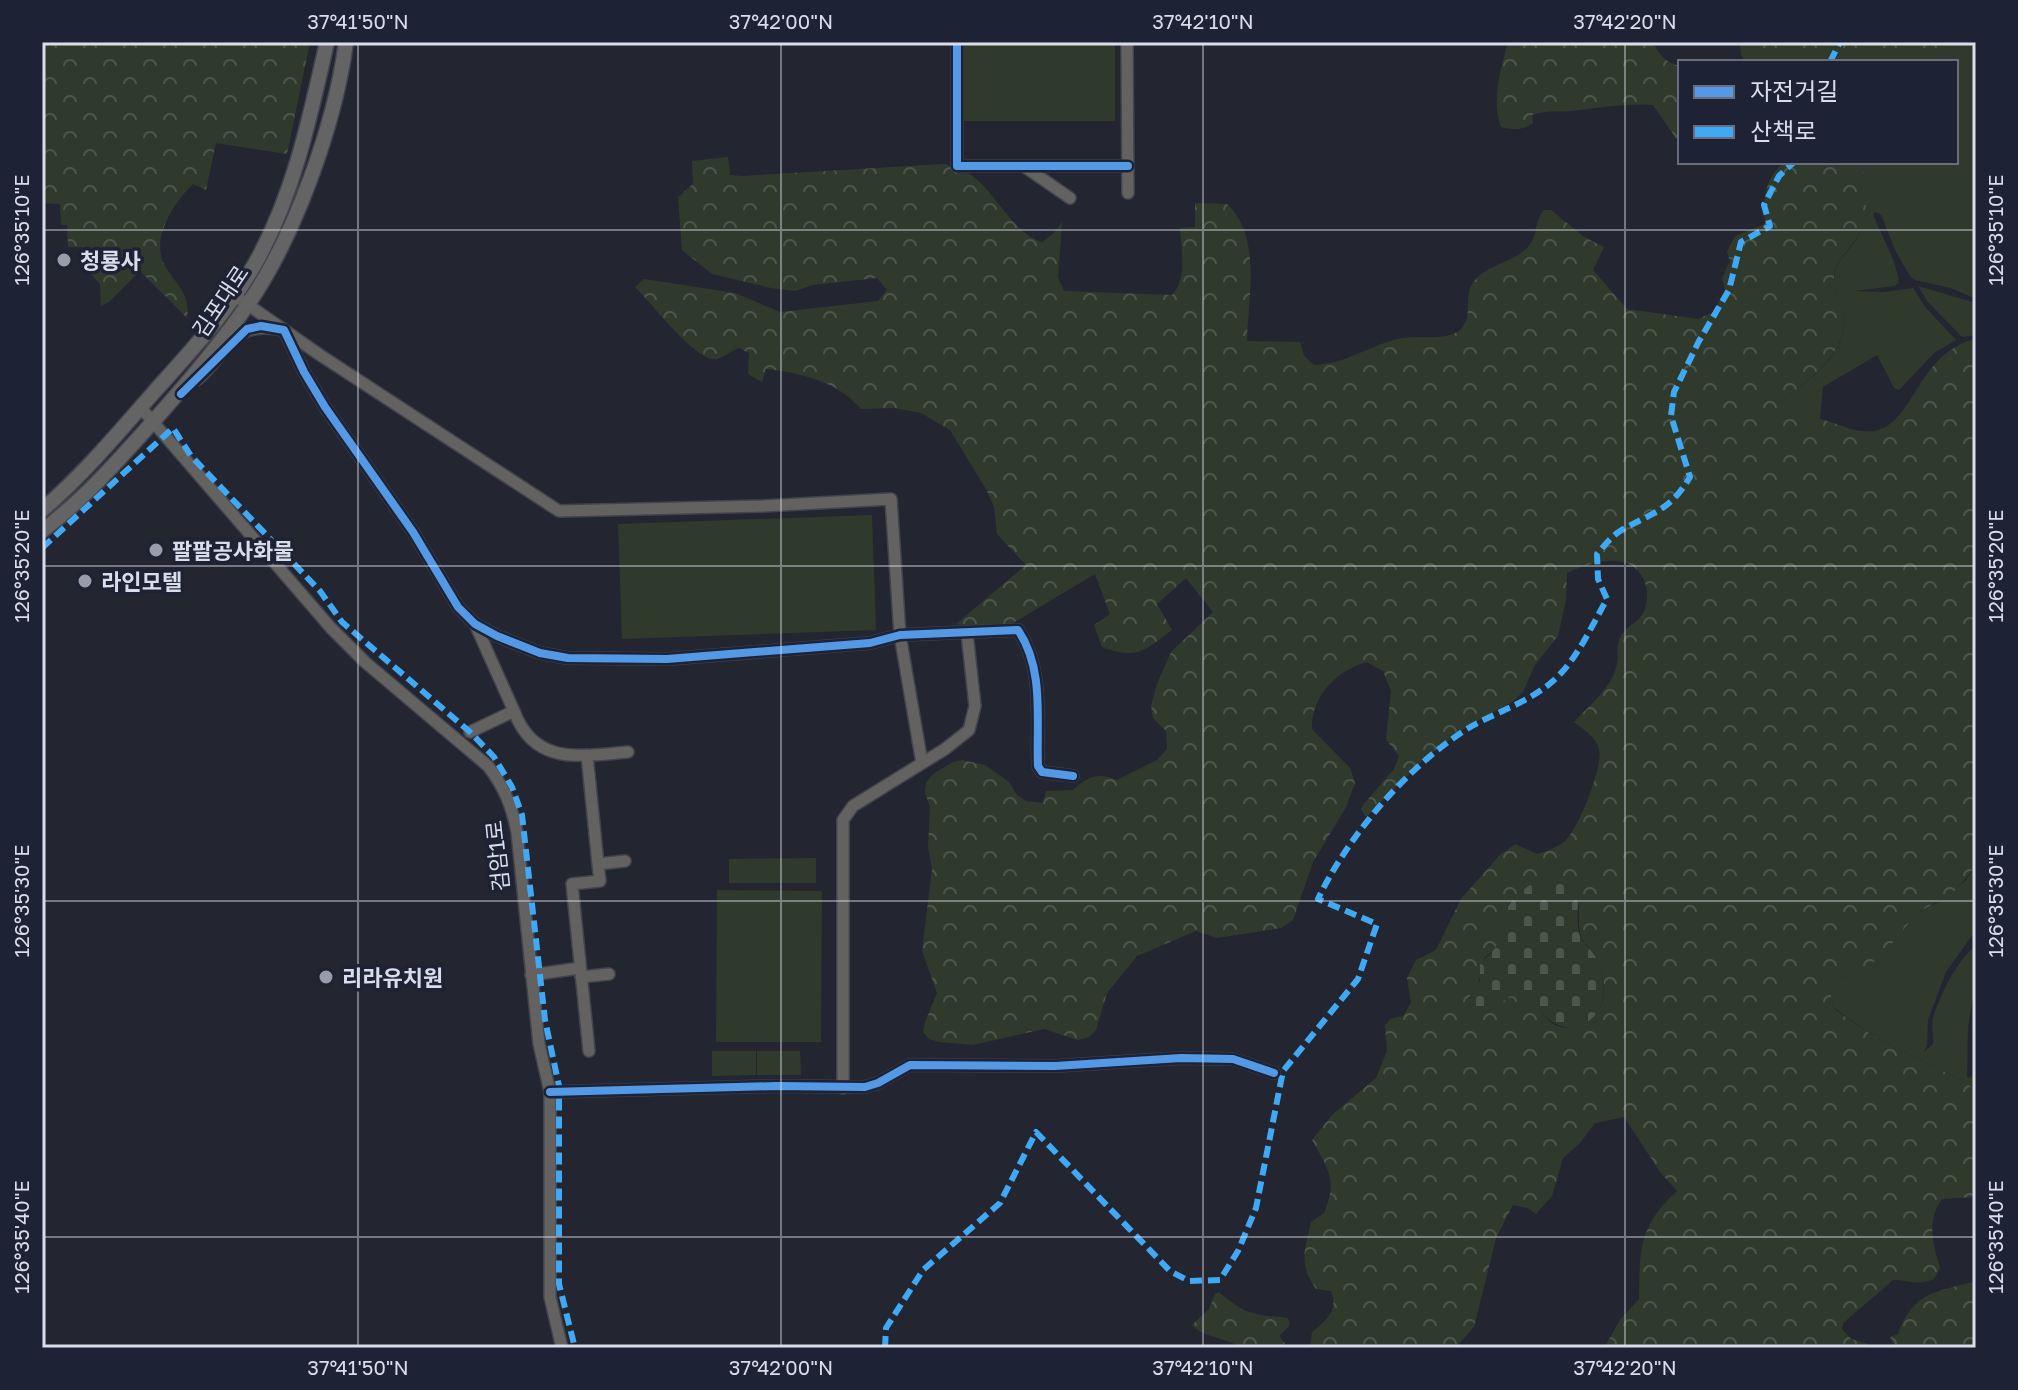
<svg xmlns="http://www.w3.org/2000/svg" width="2018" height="1390" font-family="'Golos Text','Noto Sans KR',sans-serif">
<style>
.green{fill:#2f3a2d}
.forest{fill:url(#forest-crowns);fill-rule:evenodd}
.cemetery{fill:url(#cemetery-stones)}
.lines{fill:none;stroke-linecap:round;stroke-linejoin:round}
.minor-casing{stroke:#41444d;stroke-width:14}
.major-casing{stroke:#41444d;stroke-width:17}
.minor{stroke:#646260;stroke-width:11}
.major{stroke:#656464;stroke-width:14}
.quiet{stroke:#3fa9f5;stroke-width:6;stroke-dasharray:12 6;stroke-linecap:butt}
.cycleway-casing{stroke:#1e2235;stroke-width:13}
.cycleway{stroke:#5399e6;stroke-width:8}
.ticks{fill:none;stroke:#d9ddea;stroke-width:2;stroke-opacity:0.45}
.poi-dot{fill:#999da9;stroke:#1e2235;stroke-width:3}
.labels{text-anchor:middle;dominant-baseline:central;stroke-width:7;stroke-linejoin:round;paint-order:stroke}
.poi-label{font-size:22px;font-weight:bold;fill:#d9ddea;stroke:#1e2235;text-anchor:start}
.street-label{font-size:22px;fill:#d9ddea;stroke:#1e2235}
.neatline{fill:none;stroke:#d9ddea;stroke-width:3}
.ticks-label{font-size:20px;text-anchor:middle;fill:#d9ddea}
</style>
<defs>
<pattern id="forest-crowns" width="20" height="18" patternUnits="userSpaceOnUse" patternTransform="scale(2)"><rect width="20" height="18" fill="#2f3a2d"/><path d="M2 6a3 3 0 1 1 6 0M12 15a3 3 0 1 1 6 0" fill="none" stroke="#4d564c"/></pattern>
<pattern id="cemetery-stones" width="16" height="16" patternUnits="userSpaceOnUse" patternTransform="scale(2)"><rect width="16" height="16" fill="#2f3a2d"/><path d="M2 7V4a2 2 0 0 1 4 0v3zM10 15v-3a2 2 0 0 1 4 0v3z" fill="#4d564c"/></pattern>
</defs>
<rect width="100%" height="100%" fill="#232630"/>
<path class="green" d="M963,42H1115V121H963Z
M1958,42H1976V299L1951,288L1915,280L1910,276L1896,252L1881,215L1876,212L1873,214C1881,236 1896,259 1899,282L1895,286L1854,291L1884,292L1913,288L1926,308L1956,340L1934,353L1899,390L1894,388L1877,355L1823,387L1820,419L1789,417L1777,404C1804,383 1851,355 1843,314C1840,299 1831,288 1835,272C1839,256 1856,245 1861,230C1868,207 1863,185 1863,162H1956V62H1944Z
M1918,286L1976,303V335L1962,337L1927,301Z
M872,515L876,630L622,639L618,524Z
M816,858V883H729V859Z
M1976,866V930L1946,972L1928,1020L1927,1045L1924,1052L1933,1044C1934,1036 1931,1027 1933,1018C1941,993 1956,962 1976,945V977L1968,1027L1967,1077L1971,1078L1973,1072L1976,1010V1090L1959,1079L1875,1037L1834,1008L1831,998L1832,978L1854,977L1917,913L1939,902L1965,881Z
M717,890L822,891L821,1042H716Z
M712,1051H756V1075L712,1076Z
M757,1051H800L801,1075H757Z"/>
<path class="forest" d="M42,42H310L287,154L216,143L206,190L193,184C175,201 152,236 163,262C173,283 191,291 187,318L140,271L109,302L101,306L100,284L90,273L82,247H68L67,225H61L60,204L42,203Z
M1508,42H1652C1658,53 1667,64 1680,66V144L1653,105C1624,103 1598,108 1570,111C1557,112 1545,110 1532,115L1533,123C1524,130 1512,130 1501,127C1491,99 1501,69 1508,42Z
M1740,42H1958L1944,62H1746L1741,55Z
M728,157L730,175L743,176L944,164C952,167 962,169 968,173C997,191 1009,231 1042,242L1054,233L1062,222L1058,277L1064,291L1172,295C1188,278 1181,249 1180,228L1195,227V203L1227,204C1262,237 1248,297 1247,341L1300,342L1304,356L1314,365C1345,365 1371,344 1402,338C1419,335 1450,342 1462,328C1472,317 1465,299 1471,286C1482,265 1511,264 1527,248C1539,236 1534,221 1544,210H1551L1584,237L1604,247L1593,270L1627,309L1698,319L1714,312L1725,289L1722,278L1730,261L1727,252L1735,236L1765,224C1762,201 1765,176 1785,162H1863C1863,185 1871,208 1861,230C1855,244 1839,256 1835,271C1831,288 1840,298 1843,313C1851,354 1804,383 1777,404L1789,417C1800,417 1810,416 1820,419C1838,423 1855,434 1874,431C1914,425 1918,351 1976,339V866L1952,894L1917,913L1886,951L1868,967L1854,977L1833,978L1831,998L1834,1009L1875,1037L1959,1079L1976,1090V1197L1942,1199C1926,1220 1933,1245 1940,1268L1934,1279C1916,1286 1910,1280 1893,1280L1843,1323L1842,1329L1851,1339L1868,1344V1348H1604L1620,1320L1639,1299C1640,1249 1638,1227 1677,1191L1660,1172L1624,1117L1595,1123L1580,1143L1563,1158L1552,1196L1536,1214L1528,1208L1513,1205L1496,1238L1474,1327L1455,1348H1310L1312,1332C1326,1321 1339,1311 1331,1291L1316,1289C1298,1263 1305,1250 1311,1222L1324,1213C1338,1181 1328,1168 1312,1140L1332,1115L1376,1078L1387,1051L1385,1026L1390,1019L1403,1016L1411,1003L1407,978L1416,960L1436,950L1461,899L1499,856L1515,844L1537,854C1547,851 1558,847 1565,841C1578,830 1604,765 1599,749C1596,736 1584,730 1574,722C1589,706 1610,689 1616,668C1620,658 1615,647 1620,638C1625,626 1639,623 1644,611C1648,601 1648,589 1644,580C1630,549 1590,562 1567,573L1566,600L1558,636L1535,665L1523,692L1512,702L1468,726L1424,759L1366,817L1361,809L1364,804L1394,769L1399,756L1386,739L1391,691L1383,671L1367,662C1337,670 1311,696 1312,729L1350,768L1355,783L1346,807L1313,862L1293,920L1281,928L1217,938L1196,931L1137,956L1107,993L1096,1030L1089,1037L1078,1040L1044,1029L973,1045L939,1042L929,1039L923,1032L925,1022L937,993L922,951L932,869L928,847L930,807L925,793L926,783L933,774L953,762L962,760L985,765L1009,782L1017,795L1026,801L1043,803L1046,791L1073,790C1088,776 1098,772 1117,780L1157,760L1167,749L1166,731L1153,718L1151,706L1157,684L1171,652L1213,612L1186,578L1157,604L1172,630C1144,651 1137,660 1102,647L1094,625L1110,614L1095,574L1013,623L982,628L956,624L1026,565L997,534L994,507L986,489L950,430L921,413L894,408L861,409C837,381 801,373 766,369L762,382L748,374L749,353L739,348C732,350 723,358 716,359C696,362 650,301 635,287L644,279L735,293L780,312L878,301L887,290L877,278L813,285L795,291L771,288L712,274L682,250L678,197L693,184L692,161ZM1523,890L1579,905C1579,914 1578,928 1581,937C1583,942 1589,947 1592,952C1602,968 1610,994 1598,1011C1593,1019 1586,1021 1578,1025C1547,1038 1541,1000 1521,996C1509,994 1496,1006 1488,1012L1469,998L1478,986L1484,958L1496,948L1502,918L1509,904Z
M1976,1281V1348H1896L1890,1337L1898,1334C1915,1290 1935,1293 1976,1281Z
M1219,1292C1247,1316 1252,1314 1288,1318L1290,1325L1279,1336L1288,1348H1240C1226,1336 1204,1339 1192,1325L1209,1309L1215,1294Z"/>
<path class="cemetery" d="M1559,876C1589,891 1572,913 1580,936C1583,943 1591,950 1595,956C1607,981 1610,1013 1581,1025C1546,1039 1536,989 1512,997C1497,1001 1477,1029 1466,1006L1480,981V965C1484,958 1493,953 1496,946C1499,938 1499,929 1501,920C1510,896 1534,877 1559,876Z"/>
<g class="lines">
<g class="minor-casing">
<path id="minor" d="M957,42V166H1128
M1127,42L1128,193
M1025,167L1070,198
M234,295L320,355L559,511L763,506L891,499L900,635L922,763
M197,380C231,350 230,320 284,330L304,372L325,407L413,532L458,607L475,624L497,636L540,653L568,658L667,659L870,643L900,635L1018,630C1045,670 1036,721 1038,766L1042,772L1073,776
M141,408L331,628L365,662L488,766C504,787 512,806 517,832L539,1044L550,1092V1297L562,1348
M514,711C534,766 580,756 628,752
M470,732L514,711L475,624
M587,755L598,864L625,861
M531,975L580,968
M581,977L609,974
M589,1051L572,884L600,881L598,864
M843,1088V820L853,806L945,749L969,730L975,706L967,633
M550,1092L777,1086L865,1087L878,1083L910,1065L1055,1066L1181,1058L1233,1059L1274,1073"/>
</g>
<g class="major-casing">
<path id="major" d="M42,510C83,475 119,432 155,391C191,351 230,309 256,262C294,194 310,117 327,42
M42,531C83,500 116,463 150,425C184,387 217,349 246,307C294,239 335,125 346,42"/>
</g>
<use href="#minor" class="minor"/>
<use href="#major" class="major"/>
<path class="quiet" d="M1830,62L1840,42
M42,548L173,428L191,456L320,591L342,622L470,732L494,757L512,787L522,815L545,1020L559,1086V1284L575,1348
M885,1348L886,1328L923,1270L1000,1203L1036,1132L1170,1271L1189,1281L1220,1280L1238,1251L1256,1208L1283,1071L1358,979L1377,924L1318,899C1349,834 1410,763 1472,726C1499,711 1529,702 1553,681C1577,660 1591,627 1607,599L1598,579L1597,554C1604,546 1611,537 1620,531C1653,512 1669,512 1690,477L1671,416L1674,392L1699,341L1729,290L1741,242L1770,226L1764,205L1779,176L1794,162"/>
<g class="cycleway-casing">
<path id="cycleway" d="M957,42V166H1128
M181,394L247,329L261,326L284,330L304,372L325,407L413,532L458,607L475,624L497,636L540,653L568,658L667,659L870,643L900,635L1018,630C1045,670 1036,721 1038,766L1042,772L1073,776
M550,1092L777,1086L865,1087L878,1083L910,1065L1055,1066L1181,1058L1233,1059L1274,1073"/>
</g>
<use href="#cycleway" class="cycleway"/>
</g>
<path class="ticks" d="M358,42V1348M781,42V1348M1203,42V1348M1625,42V1348M42,230H1976M42,566H1976M42,901H1976M42,1237H1976"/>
<g class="poi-dot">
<circle cx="64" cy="260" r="8"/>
<circle cx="156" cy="550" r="8"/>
<circle cx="85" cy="581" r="8"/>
<circle cx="326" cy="977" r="8"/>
</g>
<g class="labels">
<g class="poi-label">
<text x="80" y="260">청룡사</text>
<text x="172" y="550">팔팔공사화물</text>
<text x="101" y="581">라인모텔</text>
<text x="342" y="977">리라유치원</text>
</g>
<g class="street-label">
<text transform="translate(220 301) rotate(-56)">김포대로</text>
<text transform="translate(497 856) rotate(-96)">검암1로</text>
</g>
</g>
<rect width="2018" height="1390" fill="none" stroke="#1e2235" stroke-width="88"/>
<rect x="1678" y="60" width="280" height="104" fill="#1e2235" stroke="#696d7d" stroke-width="2"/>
<rect x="1694" y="86" width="40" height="12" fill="#5399e6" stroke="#696d7d" stroke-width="2"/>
<text x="1750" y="100" font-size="24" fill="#d9ddea">자전거길</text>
<rect x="1694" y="126" width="40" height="12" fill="#3fa9f5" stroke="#696d7d" stroke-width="2"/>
<text x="1750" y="140" font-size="24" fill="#d9ddea">산책로</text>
<rect x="44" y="44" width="1930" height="1302" class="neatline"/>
<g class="ticks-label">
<text x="358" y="29">37°41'50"N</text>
<text x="781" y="29">37°42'00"N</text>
<text x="1203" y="29">37°42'10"N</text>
<text x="1625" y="29">37°42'20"N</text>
<text transform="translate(1996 230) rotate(-90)" y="7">126°35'10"E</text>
<text transform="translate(22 230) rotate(-90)" y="7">126°35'10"E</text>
<text transform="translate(1996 566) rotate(-90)" y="7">126°35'20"E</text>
<text transform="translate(22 566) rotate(-90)" y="7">126°35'20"E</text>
<text transform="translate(1996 901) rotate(-90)" y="7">126°35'30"E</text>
<text transform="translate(22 901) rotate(-90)" y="7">126°35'30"E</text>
<text transform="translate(1996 1237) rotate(-90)" y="7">126°35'40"E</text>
<text transform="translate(22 1237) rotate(-90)" y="7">126°35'40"E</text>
<text x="358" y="1375">37°41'50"N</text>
<text x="781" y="1375">37°42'00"N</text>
<text x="1203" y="1375">37°42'10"N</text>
<text x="1625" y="1375">37°42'20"N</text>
</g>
</svg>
